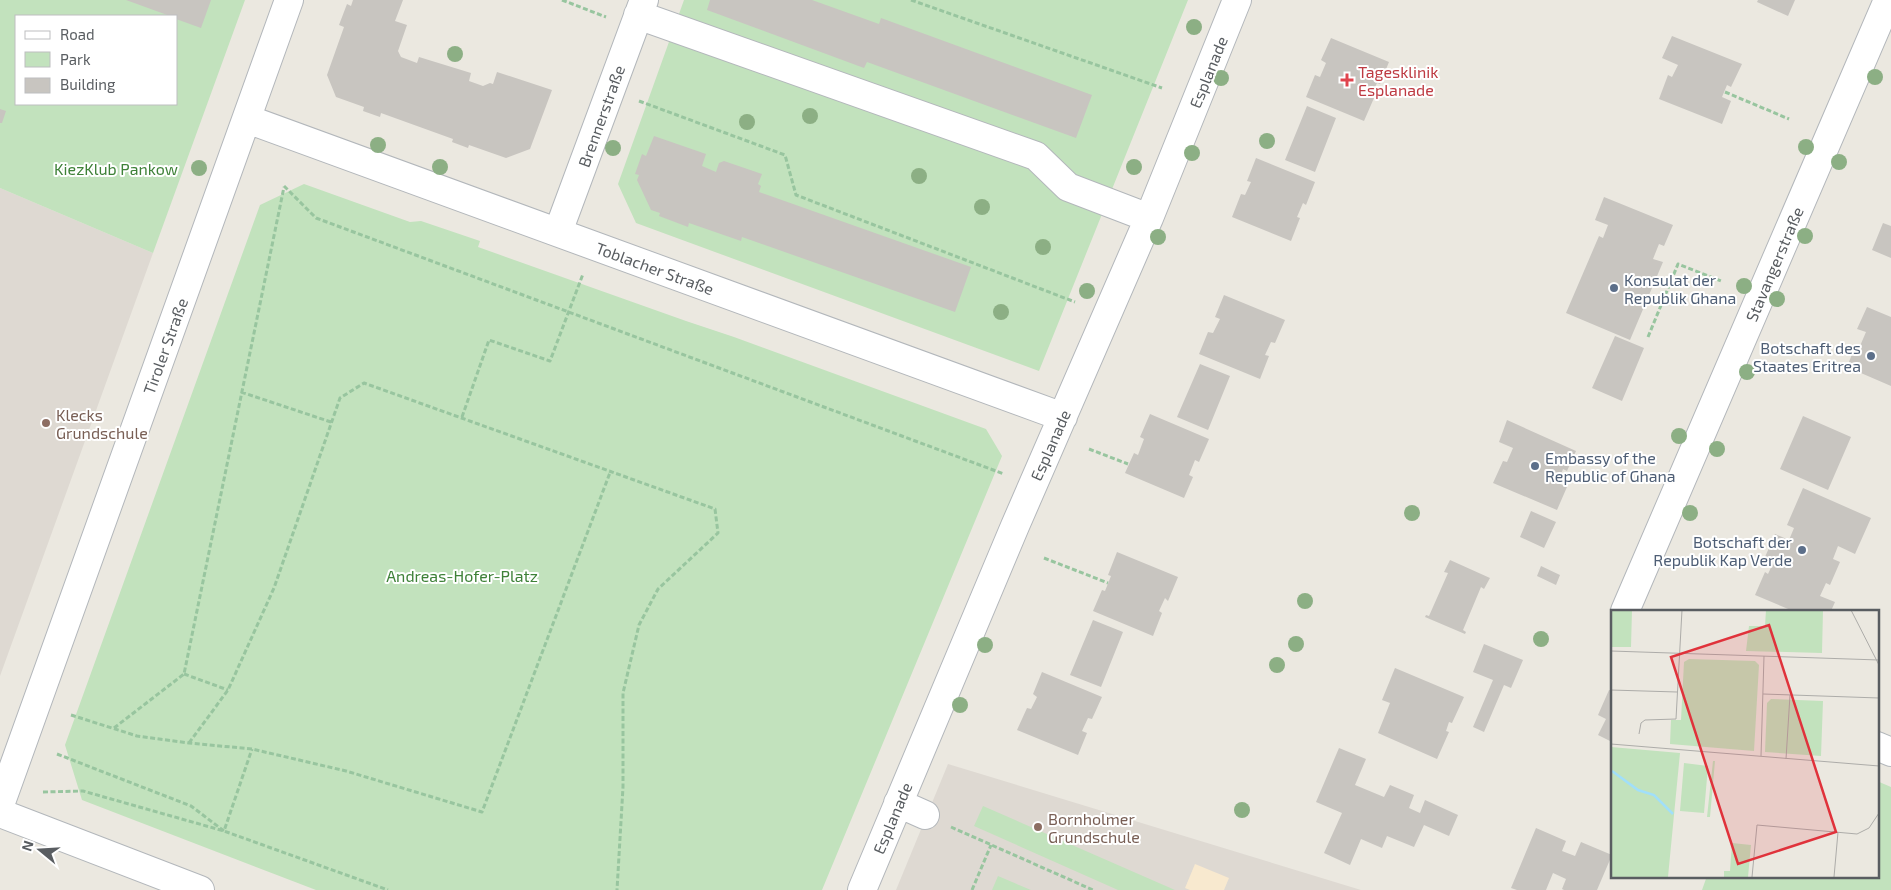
<svg xmlns="http://www.w3.org/2000/svg" width="1891" height="890" font-family="'Exo 2',sans-serif">
<style>
.education{fill:#ded9d2}
.green{fill:#c2e2bd;fill-rule:evenodd}
.sand{fill:#f8e9cf}
.building{fill:#c8c5c0}
.lines{fill:none;stroke-linecap:round;stroke-linejoin:round}
.minor-casing{stroke:#b3b7bb;stroke-width:30}
.path{stroke:#98c59f;stroke-width:3;stroke-dasharray:5 2.5;stroke-linecap:butt}
.minor{stroke:#fff;stroke-width:28}
.tree{fill:#8caf84}
.health-dot{fill:#e0444e;stroke:#fff;stroke-width:2}
.service-dot{fill:#5c6f8a;stroke:#fff;stroke-width:2}
.education-dot{fill:#8d6e63;stroke:#fff;stroke-width:2}
.labels{text-anchor:middle;dominant-baseline:central;stroke-width:4;stroke-linejoin:round;paint-order:stroke}
.health-label{font-size:16px;fill:#be3a42;stroke:#fff;text-anchor:start}
.street-label{font-size:16px;fill:#595d61;stroke:#fff}
.park-label{font-size:16px;fill:#3e8138;stroke:#fff}
.service-label{font-size:16px;fill:#4e5e75;stroke:#fff;text-anchor:start}
.education-label{font-size:16px;fill:#785e54;stroke:#fff;text-anchor:start}
.inset-river{fill:none;stroke:#a1dffa;stroke-width:2.5}
.inset-road{fill:none;stroke:#adaca9;stroke-width:1}
.view{fill:#e0323b;fill-opacity:0.15;stroke:#e0323b;stroke-width:2.5}
.inset-edge{fill:none;stroke:#595d61;stroke-width:2.5}
</style>
<rect width="100%" height="100%" fill="#ebe8e0"/>
<path class="education" d="M0,188L153,253L0,676Z
M948,764L1361,890H896Z"/>
<path class="green" d="M0,0H245L153,253L0,188ZM16,16H176V104H16Z
M684,0H1188L1039,371L636,223L618,184Z
M304,184L410,222L421,221L480,241L478,247L686,321L734,337L986,429L1002,456L822,890H316L82,800L65,745L260,205Z
M1877,781L1891,787V890H1702L1707,876H1877Z
M983,806L1175,890H1118L974,826Z
M998,876L1031,890H992Z"/>
<path class="sand" d="M1195,864L1229,878L1224,890H1190L1185,888Z"/>
<path class="building" d="M126,0H211L201,28L176,19V16H170Z
M353,0H403L395,21L407,25L398,51L401,57L417,63L419,57L471,73L469,81L483,86L490,83L493,84L497,72L552,90L530,149L506,158L469,145L468,148L452,142L453,139L381,113L380,117L363,111L364,107L336,97L327,75L344,27L339,25L347,4L351,6Z
M710,0H812L879,24L881,18L1092,95L1076,138L867,62L864,68L707,10Z
M1758,0H1795L1788,16L1757,2Z
M1672,36L1742,64L1731,87L1727,85L1722,97L1731,101L1722,124L1659,99L1668,75L1672,77L1678,65L1662,58Z
M1331,38L1389,62L1380,84L1377,83L1370,97L1374,98L1364,121L1306,97L1315,75L1320,77L1326,63L1321,60Z
M1307,106L1336,118L1315,172L1285,160Z
M0,109L6,111L2,123H0Z
M654,136L706,154L702,166L716,172L719,163L724,161L762,174L758,184L761,186L759,192L971,267L955,312L742,237L741,241L689,223L688,227L659,216L660,213L651,210L637,180L639,175L635,174L642,154L646,156Z
M1256,158L1315,182L1306,205L1303,203L1297,217L1300,218L1291,241L1232,217L1241,194L1245,195L1251,182L1247,181Z
M1604,197L1673,225L1664,246L1659,244L1653,259L1663,262L1630,340L1566,313L1599,236L1603,238L1608,225L1595,220Z
M1883,223L1891,226V258L1872,250Z
M1224,295L1285,320L1275,343L1271,342L1265,355L1269,356L1260,379L1199,354L1208,332L1213,333L1220,319L1215,317Z
M1867,307L1891,317V386L1847,367L1856,344L1860,346L1866,332L1857,329Z
M1615,336L1644,348L1622,401L1592,388Z
M1200,364L1230,376L1208,430L1177,417Z
M1150,414L1209,439L1199,462L1195,460L1189,475L1193,477L1184,498L1125,473L1134,453L1138,455L1144,439L1140,437Z
M1803,416L1851,437L1828,490L1780,469Z
M1507,420L1576,451L1567,471L1563,469L1558,483L1567,487L1557,510L1493,483L1503,461L1507,462L1513,448L1499,442Z
M1803,488L1871,518L1855,554L1838,546L1833,559L1840,562L1830,585L1826,583L1820,596L1835,602L1831,611H1793L1755,595L1765,572L1768,574L1774,561L1765,557L1775,534L1789,540L1794,528L1787,525Z
M1531,511L1556,522L1544,548L1520,537Z
M1117,552L1178,577L1168,601L1165,598L1159,611L1162,613L1153,636L1093,611L1102,590L1105,591L1111,576L1108,575Z
M1450,560L1490,578L1484,589L1481,587L1463,630L1466,632L1465,634L1425,617L1426,615L1429,616L1448,573L1444,572Z
M1541,566L1560,575L1556,585L1537,576Z
M1093,620L1123,632L1101,687L1070,675Z
M1484,644L1523,660L1511,688L1504,685L1484,732L1473,727L1493,680L1473,672Z
M1395,668L1464,697L1452,723L1449,722L1446,731L1449,732L1437,759L1378,733L1390,703L1382,700Z
M1042,672L1102,697L1092,719L1088,718L1082,731L1087,733L1078,755L1017,730L1027,708L1031,709L1037,697L1033,694Z
M1609,690L1612,691V742L1598,735L1606,719L1598,715Z
M1339,748L1366,759L1355,785L1384,797L1390,785L1414,795L1409,808L1420,813L1425,800L1458,815L1449,836L1424,825L1414,847L1387,836L1382,848L1361,839L1350,865L1324,853L1342,813L1316,802Z
M1536,828L1566,841L1562,851L1575,856L1581,842L1612,855L1597,890H1564L1562,889L1566,879L1553,873L1546,890H1517L1511,888Z"/>
<g class="lines">
<g class="minor-casing">
<path id="minor" d="M638,15L1036,156L1068,187L1149,218
M247,119L1063,417
M558,232L644,0
M1625,611L1888,0
M1877,746L1891,752
M898,803L925,815
M0,805L289,0
M0,813L200,890
M862,890L1015,526L1149,218L1237,0"/>
</g>
<path class="path" d="M562,0L606,17
M911,0L1162,88
M1725,92L1789,119
M639,101L785,155L796,195L1075,302
M284,186L316,218L1004,474
M1648,337L1678,264L1721,281
M241,392L331,422
M462,417L489,340L550,361L583,274
M1089,449L1128,464
M1044,558L1108,583
M184,674L228,690
M71,715L137,736L189,743L252,749L346,771L482,812L611,470
M114,728L184,674L284,187
M189,743L228,690L274,588L340,398L364,383L715,509L718,533L658,589L639,625L623,693V787L617,890
M57,754L191,806L224,831L252,749
M43,792L83,791L224,831L388,890
M951,827L1093,890
M972,890L991,845"/>
<use href="#minor" class="minor"/>
</g>
<g class="tree">
<circle cx="1194" cy="27" r="8"/>
<circle cx="455" cy="54" r="8"/>
<circle cx="1875" cy="77" r="8"/>
<circle cx="1221" cy="78" r="8"/>
<circle cx="810" cy="116" r="8"/>
<circle cx="747" cy="122" r="8"/>
<circle cx="1267" cy="141" r="8"/>
<circle cx="378" cy="145" r="8"/>
<circle cx="1806" cy="147" r="8"/>
<circle cx="613" cy="148" r="8"/>
<circle cx="1192" cy="153" r="8"/>
<circle cx="1839" cy="162" r="8"/>
<circle cx="440" cy="167" r="8"/>
<circle cx="1134" cy="167" r="8"/>
<circle cx="199" cy="168" r="8"/>
<circle cx="919" cy="176" r="8"/>
<circle cx="982" cy="207" r="8"/>
<circle cx="1805" cy="236" r="8"/>
<circle cx="1158" cy="237" r="8"/>
<circle cx="1043" cy="247" r="8"/>
<circle cx="1744" cy="286" r="8"/>
<circle cx="1087" cy="291" r="8"/>
<circle cx="1777" cy="299" r="8"/>
<circle cx="1001" cy="312" r="8"/>
<circle cx="1747" cy="372" r="8"/>
<circle cx="1679" cy="436" r="8"/>
<circle cx="1717" cy="449" r="8"/>
<circle cx="1412" cy="513" r="8"/>
<circle cx="1690" cy="513" r="8"/>
<circle cx="1305" cy="601" r="8"/>
<circle cx="1541" cy="639" r="8"/>
<circle cx="1296" cy="644" r="8"/>
<circle cx="985" cy="645" r="8"/>
<circle cx="1277" cy="665" r="8"/>
<circle cx="960" cy="705" r="8"/>
<circle cx="1242" cy="810" r="8"/>
</g>
<path class="health-dot" d="M1344.5 72.5h5v5h5v5h-5v5h-5v-5h-5v-5h5z"/>
<g class="service-dot">
<circle cx="1614" cy="288" r="5"/>
<circle cx="1871" cy="356" r="5"/>
<circle cx="1535" cy="466" r="5"/>
<circle cx="1802" cy="550" r="5"/>
</g>
<g class="education-dot">
<circle cx="46" cy="423" r="5"/>
<circle cx="1038" cy="827" r="5"/>
</g>
<g class="labels">
<g class="health-label">
<text x="1358" y="71">Tagesklinik<tspan x="1358" dy="18">Esplanade</tspan></text>
</g>
<g class="street-label">
<text transform="translate(1208 72) rotate(-68)">Esplanade</text>
<text transform="translate(601 116) rotate(-70)">Brennerstraße</text>
<text transform="translate(1774 264) rotate(-67)">Stavangerstraße</text>
<text transform="translate(655 268) rotate(20)">Toblacher Straße</text>
<text transform="translate(165 346) rotate(-70)">Tiroler Straße</text>
<text transform="translate(1050 445) rotate(-66)">Esplanade</text>
<text transform="translate(892 818) rotate(-67)">Esplanade</text>
</g>
<g class="park-label">
<text x="116" y="168">KiezKlub Pankow</text>
<text x="462" y="575">Andreas-Hofer-Platz</text>
</g>
<g class="service-label">
<text x="1624" y="279">Konsulat der<tspan x="1624" dy="18">Republik Ghana</tspan></text>
<text x="1861" y="347" text-anchor="end">Botschaft des<tspan x="1861" dy="18">Staates Eritrea</tspan></text>
<text x="1545" y="457">Embassy of the<tspan x="1545" dy="18">Republic of Ghana</tspan></text>
<text x="1792" y="541" text-anchor="end">Botschaft der<tspan x="1792" dy="18">Republik Kap Verde</tspan></text>
</g>
<g class="education-label">
<text x="56" y="414">Klecks<tspan x="56" dy="18">Grundschule</tspan></text>
<text x="1048" y="818">Bornholmer<tspan x="1048" dy="18">Grundschule</tspan></text>
</g>
</g>
<g transform="translate(1611 610)">
<rect width="268" height="268" fill="#ebe8e0"/>
<path d="M0,0H21L20,37H0ZM155,0H212L211,43L135,41L138,16H154ZM78,49L144,51L148,55L143,141L59,134L60,110H70L73,52ZM160,89L212,91L210,146L154,142L156,93ZM0,137L69,143L57,267H0ZM102,151H104L99,207H96ZM73,153L97,156L93,203L69,201ZM121,233L140,235L137,267H113V261H119Z" fill="#c2e2bd"/>
<path class="inset-river" d="M1,161L27,180L43,185L62,204"/>
<path class="inset-road" d="M240,0L268,55M0,41L268,50M0,80L66,82M152,84L268,88M28,124L30,113L34,110L65,109L71,0M0,134L268,156M150,146L153,46M175,149L179,85M141,267L146,215L246,224L258,218L268,203M223,267L227,222"/>
<path class="view" d="M158,15L225,222L127,254L60,47Z"/>
<rect width="268" height="268" class="inset-edge"/>
</g>
<rect x="15" y="15" width="162" height="90" fill="#ffffff" stroke="#bdbec0"/>
<rect x="25" y="31" width="25" height="8" fill="#ffffff" stroke="#bdbec0"/>
<text x="60" y="40" font-size="15" fill="#595d61">Road</text>
<rect x="25" y="52" width="25" height="15" fill="#c2e2bd" stroke="#bdbec0"/>
<text x="60" y="65" font-size="15" fill="#595d61">Park</text>
<rect x="25" y="78" width="25" height="15" fill="#c8c5c0" stroke="#bdbec0"/>
<text x="60" y="90" font-size="15" fill="#595d61">Building</text>
<g transform="translate(40 850) rotate(288)" stroke="#ffffff" stroke-width="4" paint-order="stroke">
<path d="M0-4L9 19L0 12L-9 19Z" fill="#595d61"/>
<text y="-8" font-size="14" font-weight="bold" text-anchor="middle" fill="#595d61">N</text>
</g>
</svg>
